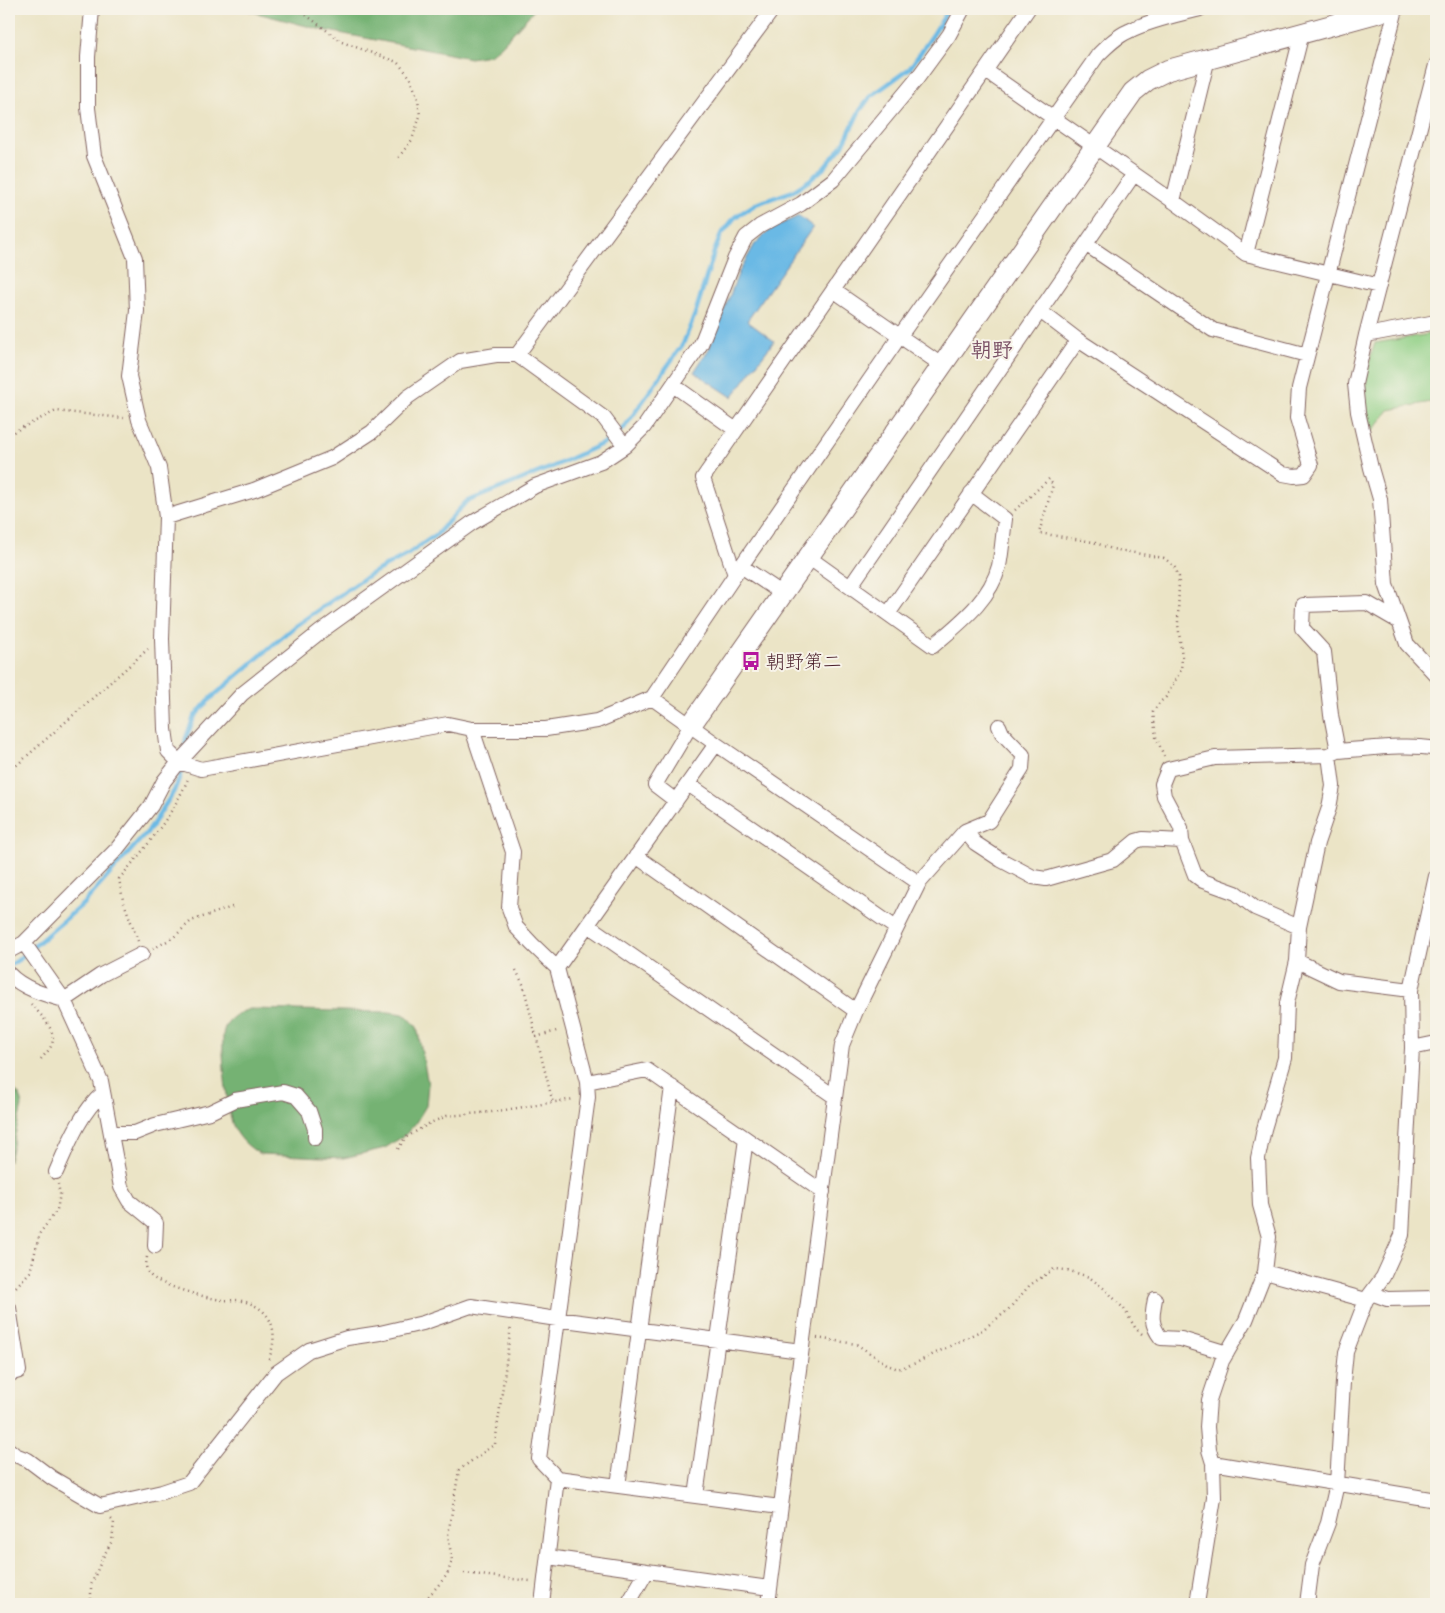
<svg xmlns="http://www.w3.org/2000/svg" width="1445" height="1613" font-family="Sriracha,'Klee One',sans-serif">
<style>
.green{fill:#91d086;stroke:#6e7858}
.forest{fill:#74b273;stroke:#5f684f}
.water{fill:#6bb9e5;stroke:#5a6c88}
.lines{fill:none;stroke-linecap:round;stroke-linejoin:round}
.stream{stroke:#6bb9e5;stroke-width:4.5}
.street-casing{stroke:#826461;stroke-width:16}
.secondary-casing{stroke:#826461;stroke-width:22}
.path{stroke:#826461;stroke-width:2.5;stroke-dasharray:1 4;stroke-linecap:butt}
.street{stroke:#fff;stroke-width:14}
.secondary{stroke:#fff;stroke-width:20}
.labels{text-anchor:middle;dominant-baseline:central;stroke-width:4;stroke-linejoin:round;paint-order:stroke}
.poi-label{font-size:19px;fill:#4a1f2b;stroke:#f7f3e8;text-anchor:start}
.quarter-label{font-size:21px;font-weight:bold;fill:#7a5065;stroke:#f7f3e8}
</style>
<rect width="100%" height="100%" fill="#f7f3e8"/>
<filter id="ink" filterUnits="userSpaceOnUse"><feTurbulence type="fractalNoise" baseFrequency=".02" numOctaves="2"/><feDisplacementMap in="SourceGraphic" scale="10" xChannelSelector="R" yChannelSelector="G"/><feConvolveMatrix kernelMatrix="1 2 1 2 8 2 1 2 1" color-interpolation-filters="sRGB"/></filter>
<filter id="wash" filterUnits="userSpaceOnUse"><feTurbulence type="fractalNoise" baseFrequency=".0096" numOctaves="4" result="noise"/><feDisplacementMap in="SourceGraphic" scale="20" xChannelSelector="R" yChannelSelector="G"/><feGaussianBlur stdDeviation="1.12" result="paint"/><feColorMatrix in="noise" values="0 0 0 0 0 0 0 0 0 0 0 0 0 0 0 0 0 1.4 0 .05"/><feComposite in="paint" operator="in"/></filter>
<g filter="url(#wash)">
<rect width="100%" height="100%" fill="#ebe4c6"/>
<path class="green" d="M1436,333V401L1389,410L1371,433C1364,398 1363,378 1375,343Z"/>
<path class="forest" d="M242,9H535L502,45L490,55L470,58L318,29Z
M250,1009L389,1012L403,1014L408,1017L417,1027L428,1084L426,1106L415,1124L405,1135L385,1148L344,1158L261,1154C248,1148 237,1136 232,1123C227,1109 220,1042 224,1030C227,1018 240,1012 250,1009Z
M9,1083L20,1096L22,1106L9,1161Z"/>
<path class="water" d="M799,216L813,227L747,321L774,341L732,397L694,372L709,349L739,272L755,244L771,229Z"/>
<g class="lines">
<path class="stream" d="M184,751L186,738L194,717L209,700L295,626L369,575L408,554L437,534L466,502L552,467L604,443L624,428L683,344L695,314L714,252L721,235L735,217L756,204L793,191L810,180L825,167L843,145L859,112L870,97L910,68L934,33L949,9
M9,966L18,960L83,904L150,829L174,791L180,776L181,766"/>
</g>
</g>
<g filter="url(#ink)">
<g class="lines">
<g class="street-casing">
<path id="street" d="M92,9L88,57V108L94,156L135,258L137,311L129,376L139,420L159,468L166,517L162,639L165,729L168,751L179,762L201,769L448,724L472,729H546L597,721L652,698L735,575L900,336L1098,55C1107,46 1117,36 1129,31C1151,20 1177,15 1200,9
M1436,65L1366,335L1355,384L1358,412L1371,468L1380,499L1386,584L1407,644L1436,675
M986,71L1173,201L1246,254L1379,286
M1173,201L1208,58
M1087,245L1213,330L1307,355
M1246,254L1302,33
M833,290L943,366
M1040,311L1078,340L1283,474L1294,476L1304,475L1311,465L1297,418L1299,388L1396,9
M1366,335L1436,322
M517,355L773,9
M673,385L736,430
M166,517L254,490L332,458L372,432L408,397L460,361L496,355H517L604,418L625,446
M808,557L933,646C958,624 990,601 999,566C1002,551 1003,534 1005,519L971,493
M741,566L783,594
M735,575L703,478L1028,9
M850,587L1134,174
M888,614L1078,340
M652,698L716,744L919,883
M472,729L513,852L509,908L516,927L532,944L557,968L587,1082L588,1097L539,1459L557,1478L780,1507
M1338,751L1331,715L1324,652L1302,628L1303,605L1367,603L1398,621
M688,784L896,928
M676,801L655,785L691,725
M965,831L989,821L1022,769L1023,755L1002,733L999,726
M1182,841L1195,875L1203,881L1236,893L1255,908L1299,927
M636,856L856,1011
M589,926L835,1097
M24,943L64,1000L101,1081L121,1187L129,1201L156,1223L155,1246
M9,951L24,943L116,850L151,806L164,781L179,762L242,694L320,632L472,523L535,486L601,462L625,446L644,427L701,344L735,258L746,237L760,226L801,204L833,180L916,80L949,35L963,9
M1297,961L1339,981L1411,990
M557,968L716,744
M9,974C23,989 46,995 64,1000L101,975L142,954
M1412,1048L1436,1043
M587,1082L647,1070L823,1192
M111,1133H135L155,1125L210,1112L235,1100L283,1092L296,1096L309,1111L315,1129V1138
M56,1172C68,1145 80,1113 103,1093
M1265,1272L1366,1300
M1371,1293L1387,1299L1436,1298
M1155,1299C1152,1315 1150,1324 1161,1338L1181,1339L1227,1353
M9,1308L19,1371L9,1374
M9,1450L15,1455L28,1460L52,1478L100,1506L162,1492L189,1483L276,1373L309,1350L347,1338L380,1333L423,1323L471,1306L557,1319L801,1351
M1213,1463L1436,1500
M618,1486L672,1087
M696,1496L746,1139
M548,1557L647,1571
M542,1604L557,1478
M628,1604L647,1571L770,1588
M768,1604L842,1045L856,1011L919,883L965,831L975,843L1001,860L1033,877L1046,879L1113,860L1136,841L1143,839L1182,841L1181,828L1164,796L1162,784L1168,769L1215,758L1329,755L1338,751C1368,749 1408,743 1436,749
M1197,1604L1214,1498L1213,1463L1209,1450L1207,1427L1209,1400L1222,1361L1246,1320L1265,1272L1269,1237L1260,1205L1258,1158L1264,1129L1285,1058L1287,1003L1297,961L1299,927L1317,843L1329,808L1333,786L1329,755
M1307,1604L1312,1565L1328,1523L1337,1484L1343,1382L1346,1352L1366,1300L1383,1277L1402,1235L1412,1048L1411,990L1436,876"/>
</g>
<g class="secondary-casing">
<path id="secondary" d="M691,725L1133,92L1148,80L1168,70L1391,9"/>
</g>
<path class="path" d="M298,9L342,42L397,62L410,77L418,99L420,116L412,140L398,158
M9,434L56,411L124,418
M1015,510L1049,479L1053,485L1039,533L1093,542L1112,549L1164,558L1174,566L1179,577L1178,624L1182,657L1181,670L1166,697L1159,703L1153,712L1156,737L1164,756
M9,772L148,649
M138,941L123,900L119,879C146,847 171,818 188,779
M153,949L174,937L191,921L235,906
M516,970L523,984L553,1103
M31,1004C40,1014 59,1032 51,1046C49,1051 44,1055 41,1059
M536,1037L560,1030
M398,1149L405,1138L430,1123L447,1116L492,1112L574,1099
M147,1257C146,1264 145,1270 150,1275C158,1285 209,1299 223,1300C229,1301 236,1299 242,1301C273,1308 280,1333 268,1361
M9,1294L30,1272L40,1233L57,1210L60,1194L58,1184
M817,1338L856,1344L890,1366L898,1369L916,1363L982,1330L1007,1311L1030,1285L1054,1269L1067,1270L1089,1277L1106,1290L1124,1309L1136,1329L1142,1334
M464,1573L530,1581
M91,1604V1585L103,1557L112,1541L114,1522L109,1517
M422,1604L447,1575L452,1561L448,1535L459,1470L495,1444L511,1326"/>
<use href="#street" class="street"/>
<use href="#secondary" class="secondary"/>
</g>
</g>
<defs>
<g id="bus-bare" transform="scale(1.5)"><path d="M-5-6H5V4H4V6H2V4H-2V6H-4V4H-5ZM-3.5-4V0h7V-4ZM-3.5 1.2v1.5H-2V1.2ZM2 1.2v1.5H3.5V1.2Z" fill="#b5179e" stroke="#f7f3e8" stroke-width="2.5" paint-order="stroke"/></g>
</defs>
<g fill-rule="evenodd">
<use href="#bus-bare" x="751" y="661"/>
</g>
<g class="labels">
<g class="poi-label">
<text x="766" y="661">朝野第二</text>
</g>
<g class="quarter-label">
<text x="992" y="350">朝野</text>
</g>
</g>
<rect width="1445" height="1613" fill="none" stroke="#f7f3e8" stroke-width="30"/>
</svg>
